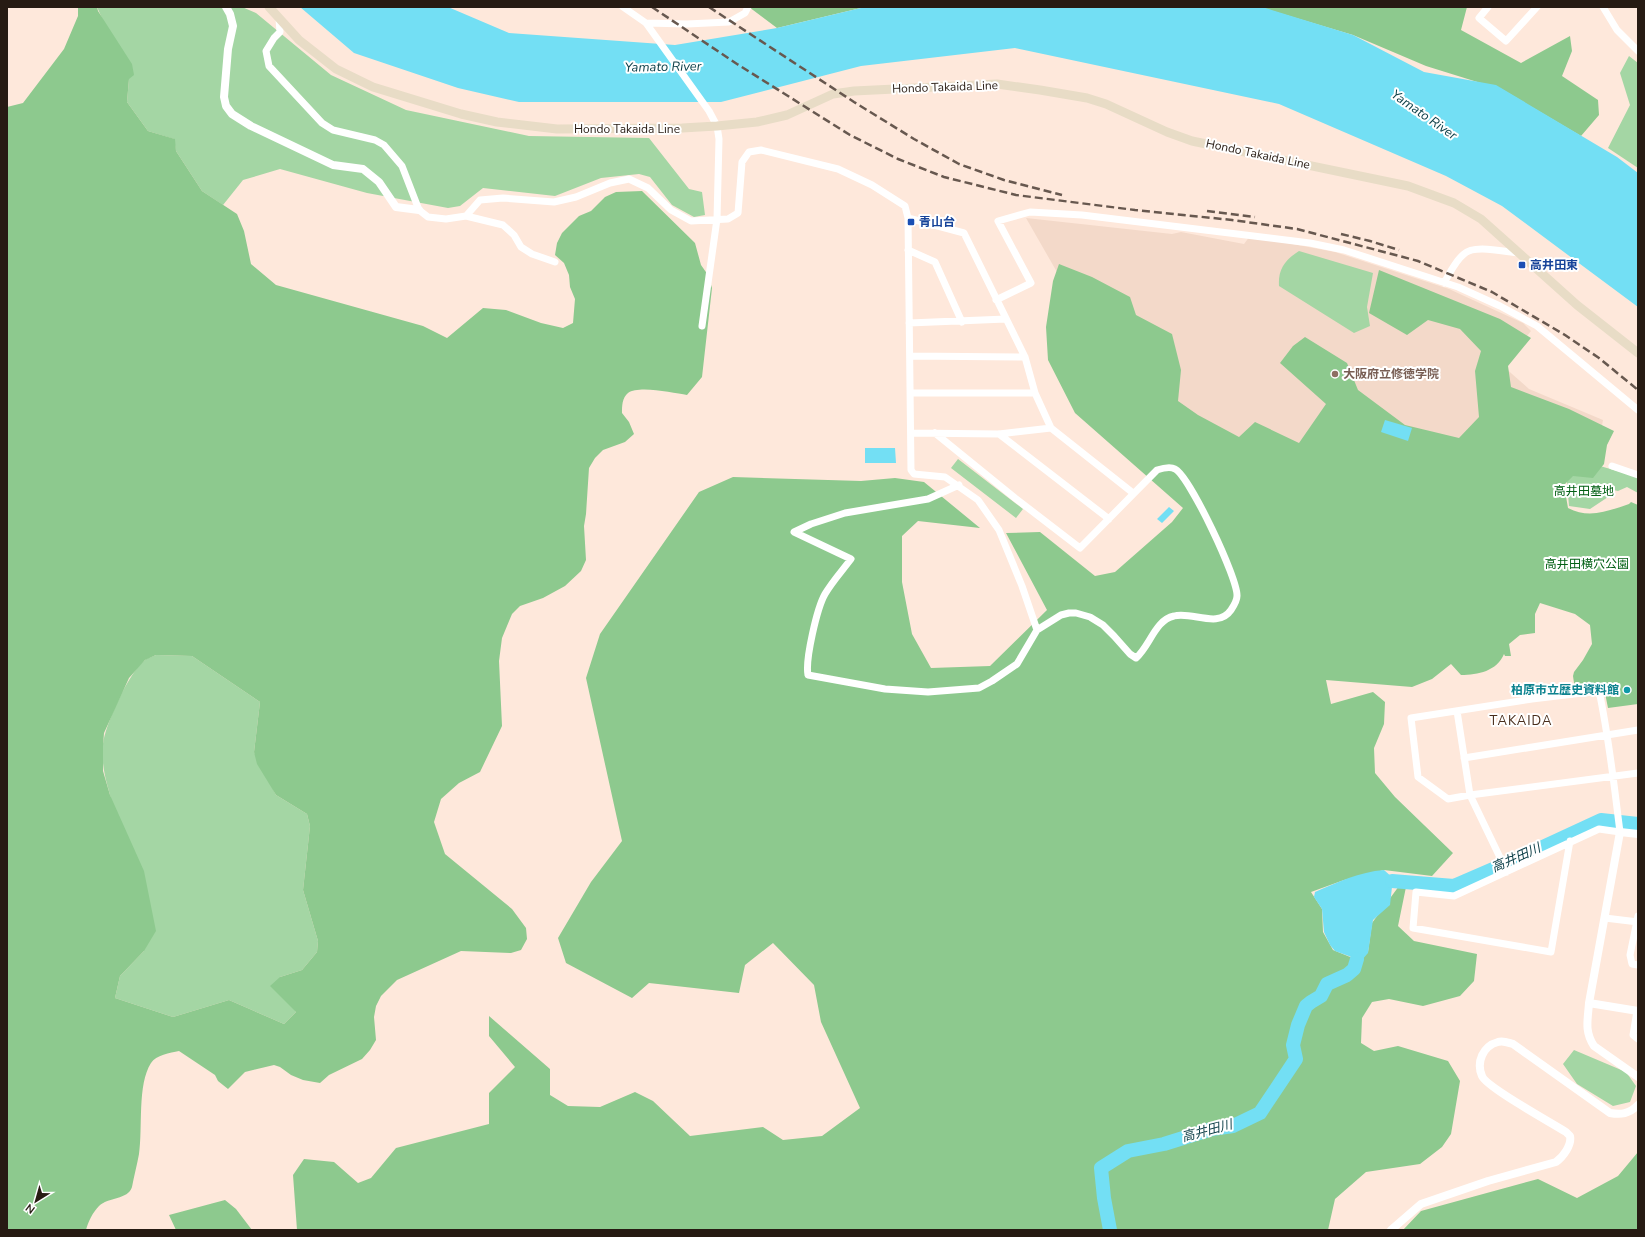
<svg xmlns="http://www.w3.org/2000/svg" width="1645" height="1237" font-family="'Nunito Sans','Noto Sans JP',sans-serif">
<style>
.built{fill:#f3d9c9}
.green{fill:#a4d6a4}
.forest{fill:#8dc98e;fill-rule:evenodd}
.water{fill:#73dff4}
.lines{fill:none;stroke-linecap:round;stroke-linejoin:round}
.river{stroke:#73dff4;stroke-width:14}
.minor{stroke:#fff;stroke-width:7}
.tertiary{stroke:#fff;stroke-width:8}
.secondary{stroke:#e8dcc6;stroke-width:9}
.rail{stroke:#67584f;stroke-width:2.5;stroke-dasharray:8 4;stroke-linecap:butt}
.transit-dot{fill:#1a4fb4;stroke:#fff;stroke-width:1.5}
.education-dot{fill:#8d6e63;stroke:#fff;stroke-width:1.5}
.culture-dot{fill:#0f9aa8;stroke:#fff;stroke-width:1.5}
.labels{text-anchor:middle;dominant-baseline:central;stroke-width:4;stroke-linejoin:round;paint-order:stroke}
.street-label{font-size:12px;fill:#271b13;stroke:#fff}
.transit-label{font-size:12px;font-weight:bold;fill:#164399;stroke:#fff;text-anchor:start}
.education-label{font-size:12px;font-weight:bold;fill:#785e54;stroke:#fff;text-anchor:start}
.park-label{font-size:12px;fill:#036015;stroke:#fff}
.culture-label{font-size:12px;font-weight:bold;fill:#0d838f;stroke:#fff;text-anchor:end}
.water-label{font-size:13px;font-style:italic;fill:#0e4049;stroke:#fff}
.neighbourhood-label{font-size:13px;letter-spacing:1px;fill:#482d1b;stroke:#fff}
</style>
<rect width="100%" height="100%" fill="#fee8db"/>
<path class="built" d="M1026,218L1172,234L1181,232L1244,244L1250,236L1335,252L1449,289L1523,323L1531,331L1503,366L1529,389L1603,420L1595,463L1378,521L1175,409L1065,286Z"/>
<path class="green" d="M97,7H242L256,13L331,75L406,110L529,136L649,138L689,189L702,192L705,215L694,217L672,205L650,177L639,174L601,178L555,196L483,188L460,206L448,208L367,193L280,169L243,180L223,205L202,191L176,151L174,139L148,131L127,102L129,79Z
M1629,56L1638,63V168L1608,148L1630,105L1620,73Z
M1299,251L1373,273L1367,307L1370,326L1354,333L1279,286C1278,269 1285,260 1299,251Z
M958,459L1023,509L1016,518L951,468Z
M1600,466L1638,477V493L1627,487L1618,491L1609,489L1608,497L1590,509L1569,506L1566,471Z
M156,655L192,656L260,702L254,752L276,795L307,814L310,826L303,890L318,941L317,952L302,970L280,977L296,1012L284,1024L229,1000L173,1017L115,998L120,976L144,951L110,795C105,777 101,763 103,744C105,725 129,672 145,660C147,658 152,657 156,655Z
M1574,1050L1626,1072L1636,1086L1630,1102L1613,1106L1577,1084L1563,1064Z"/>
<path class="forest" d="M78,7H97L98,11L132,64L134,75L129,79L127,102L148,131L175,139L176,151L202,191L237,214L244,231L251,264L276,285L423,326L447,338L483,308L506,310L541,323L563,328L573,323L575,299L570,287L569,275L564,263L555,255L557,243L562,233L579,216L591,211L605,197L616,192L642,191L695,243L701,265L708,275L712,288L702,377L687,395C674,393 639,385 628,393C622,398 622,406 622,413L629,422L634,434L625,442L603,450L595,458L589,468L586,514L584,526L586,560L581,571L565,586L543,598L520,606L512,614L502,638L499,661L502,726L480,772L459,783L441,799L434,822L445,854L512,909L526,928L527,939L521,950L511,953L461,951L397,980L381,996L376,1006L374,1017L376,1040L370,1050L362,1059L329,1075L320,1083L303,1080L291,1075L280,1067L274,1065L245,1072L228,1089L218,1081L215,1075L179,1051C170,1053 156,1055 151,1063C137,1085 143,1128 139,1154C137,1165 134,1176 132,1187C128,1200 108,1197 99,1206C93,1212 88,1222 86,1230H7V107L23,103L64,49L78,16ZM156,655L192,656L260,702L254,752L257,764L276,795L307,814L310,826L303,890L318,941L317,952L302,970L280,977L270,986L296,1012L284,1024L229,1000L173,1017L115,998L120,976L144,951L156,931L144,871L110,795L103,771V746L104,733L129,678L145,660Z
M749,7H865L777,28Z
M1259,7H1467L1461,30L1521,63L1570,36L1572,51L1562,76L1598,100L1599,115L1581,136L1503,90L1426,66L1353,35Z
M1059,264L1092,277L1130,297L1136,315L1172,334L1181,370L1178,401L1198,415L1239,437L1255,422L1299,443L1326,404L1280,363L1293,346L1305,337L1347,363L1358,390L1405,425L1459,438L1479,417L1475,371L1481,351L1460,329L1428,320L1407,335L1369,313L1379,270L1500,319L1531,338L1508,366L1511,387L1569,409L1614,431L1607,445L1604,464L1593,478L1573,476L1564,485L1568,508C1589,519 1608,511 1629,504L1631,502L1638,505V704L1608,708L1604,688L1575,690L1573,676L1574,672L1583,660L1592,644L1590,625L1575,614L1540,603L1535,614V633L1520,635L1509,644L1511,656H1505L1504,654C1497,671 1478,675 1461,675L1451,664L1432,679L1412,687L1326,680L1331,704L1373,692L1385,702L1384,724L1374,748L1375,773L1395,797L1453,853L1432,876L1384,870L1344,880L1311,892L1322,909L1323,932L1333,950L1360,961L1368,952L1372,923L1399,886L1406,887L1398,926L1414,941L1477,954L1474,981L1460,996L1423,1006L1389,999L1372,1002L1362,1018L1361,1043L1374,1051L1398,1046L1448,1061L1460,1081L1451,1134L1442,1147L1420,1164L1366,1172L1335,1199L1328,1230H297L293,1175L304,1159L334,1162L358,1183L371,1178L396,1148L489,1124V1093L515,1067L489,1036V1016L550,1069V1095L568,1106L600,1107L635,1092L653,1101L690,1136L763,1127L783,1140L822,1136L860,1108L821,1022L814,985L773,943L745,965L739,993L649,983L632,998L566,963L558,938L591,882L622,841L586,678L600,634L699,492L733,477L861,481L895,478L924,482L980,528L918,521L902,536V582L912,634L931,668L990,666L1047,610L1006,533L1040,532L1095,576L1115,572L1172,522L1183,508L1075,413L1048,360L1046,327L1053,281Z
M1638,1152V1230H1403L1421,1211L1538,1179L1577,1198L1618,1176Z
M225,1200L236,1209L252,1230H176L169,1215Z"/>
<path class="water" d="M300,7H448L509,33L675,45L777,28L865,7H1262L1353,35L1424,72L1496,85L1617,157L1638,173V307L1502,206L1446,176L1279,104L1015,48L861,66L721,102H519L458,88L354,53Z
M1385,420L1412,428L1408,441L1381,432Z
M865,448H895L896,463H865Z
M1169,507L1174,511L1162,523L1157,519Z
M1384,870L1393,878L1390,905L1373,920L1368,953L1354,969L1357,959L1335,951L1330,945L1324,932L1322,909L1314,897L1315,892C1338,882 1359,872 1384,870Z"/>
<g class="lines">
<path class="river" d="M1392,881L1454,886L1521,857L1601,820L1638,824
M1110,1230L1104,1198L1101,1168L1128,1151L1164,1144L1212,1129L1233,1126L1260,1113L1296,1059L1293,1045L1298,1025L1306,1006L1311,1002L1321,996L1327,984L1347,975L1354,969L1357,959"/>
<path class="minor" d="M623,7L646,23L709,111L717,126L719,139L717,219L702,326
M1488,7L1479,18L1506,41L1537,7
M1603,7L1617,30L1638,51
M279,19L280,32L274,38L266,51L269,66L322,123L333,130L375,140L384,145L402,166L419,210L428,217L446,219L466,216L480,200L503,198L554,202L576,197L610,183L629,179L648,188L671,210L691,221L728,219L738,213L742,162L749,152L761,150L838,169L872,185L905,206L908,218L911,470L914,474L945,477L978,500L999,530L1022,586L1037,630
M646,23L687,24L729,22L745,13L748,7
M466,216L503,225L514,235L521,247L532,254L555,262
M908,218L964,233L1025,357L1035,393L1051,428L1133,493
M908,250L935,262L962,322
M1444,283C1450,273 1455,261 1464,254C1474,244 1505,252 1519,253
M996,300L1031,283L998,221L1030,212L1082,215L1310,243L1344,250L1458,287L1500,306L1537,326L1638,410
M909,323L1006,319
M910,356L1025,357
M910,393H1035
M911,433L999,434L1051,428
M935,433L1015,498L1080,548L1157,470C1163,468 1170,466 1175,469C1190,477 1238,579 1237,596C1237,600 1233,607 1231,610C1218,629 1192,611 1174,616C1155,620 1150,646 1136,658L1130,654L1114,636L1103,625L1090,617L1076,613H1069L1061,615L1037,630L1017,664L992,681L979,688L928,692L885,689L808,675C805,660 817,608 825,594C832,582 842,571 851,559L794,532L811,524L845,513L928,499L959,485
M999,434L1109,519
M1612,466L1638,475
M1457,711L1470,795L1507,872
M1464,758L1638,730
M1570,841L1551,952L1413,928L1416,892L1454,896L1599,829L1620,832C1614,785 1609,737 1599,691L1532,699L1411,718L1418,777L1448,799L1470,795L1638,773
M1638,916L1630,955L1632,964L1638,965
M1605,918L1638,922
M1637,1011L1633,1035L1638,1039"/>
<path class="tertiary" d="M226,7L230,14L233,26L228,49L224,97L226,106L232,114L251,126L333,165L363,169L379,182L396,207L419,210
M1638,834L1620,832L1589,1003C1588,1019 1584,1031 1594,1046L1638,1077
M1589,1003L1638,1011
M1391,1230L1421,1204L1488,1181L1556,1162C1563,1157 1572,1145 1570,1136L1566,1132C1552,1123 1486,1087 1482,1076C1476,1062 1483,1046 1498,1042C1503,1040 1509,1043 1513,1044L1610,1113C1621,1115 1629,1114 1638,1105"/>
<path class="secondary" d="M269,7L299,40L336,69L373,87L461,114L497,122L557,129L682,128L717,126L757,122L787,115L833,94L854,91L997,84L1040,90L1087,98L1106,104L1167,132L1192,141L1408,186L1454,203L1481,219L1577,305L1638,353"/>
<path class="rail" d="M652,7L737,64L850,135L898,159L944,177L1016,195L1135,210L1232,220L1297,229L1418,261L1492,292L1565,335L1599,358L1638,390
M709,7L854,102L914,139L959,164L1004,180L1062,195
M1207,211L1255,217
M1341,234L1370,241L1399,250"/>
</g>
<g class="transit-dot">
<rect x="907" y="218" width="8" height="8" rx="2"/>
<rect x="1518" y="261" width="8" height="8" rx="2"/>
</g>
<circle class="education-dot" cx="1335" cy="374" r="4"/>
<circle class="culture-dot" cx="1627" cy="690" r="4"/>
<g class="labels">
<g class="street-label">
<text transform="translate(945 87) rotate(-2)">Hondo Takaida Line</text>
<text x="627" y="129">Hondo Takaida Line</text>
<text transform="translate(1258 154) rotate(12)">Hondo Takaida Line</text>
</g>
<g class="transit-label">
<text x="919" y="222">青山台</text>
<text x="1530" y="265">高井田東</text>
</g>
<g class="education-label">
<text x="1343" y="374">大阪府立修徳学院</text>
</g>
<g class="park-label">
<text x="1584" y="491">高井田墓地</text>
<text x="1587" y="564">高井田横穴公園</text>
</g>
<g class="culture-label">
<text x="1619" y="690">柏原市立歴史資料館</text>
</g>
<g class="water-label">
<text transform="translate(663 67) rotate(-1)">Yamato River</text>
<text transform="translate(1424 115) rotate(35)">Yamato River</text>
<text transform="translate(1516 858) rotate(-24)">高井田川</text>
<text transform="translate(1207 1131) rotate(-15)">高井田川</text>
</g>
<g class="neighbourhood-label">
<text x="1521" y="721">TAKAIDA</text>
</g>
</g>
<rect width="1645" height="1237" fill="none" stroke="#271b13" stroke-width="16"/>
<g transform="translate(36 1201) rotate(217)" stroke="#ffffff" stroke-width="3" paint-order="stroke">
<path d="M0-3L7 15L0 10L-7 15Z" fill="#271b13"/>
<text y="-6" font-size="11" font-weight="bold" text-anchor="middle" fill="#271b13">N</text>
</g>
</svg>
